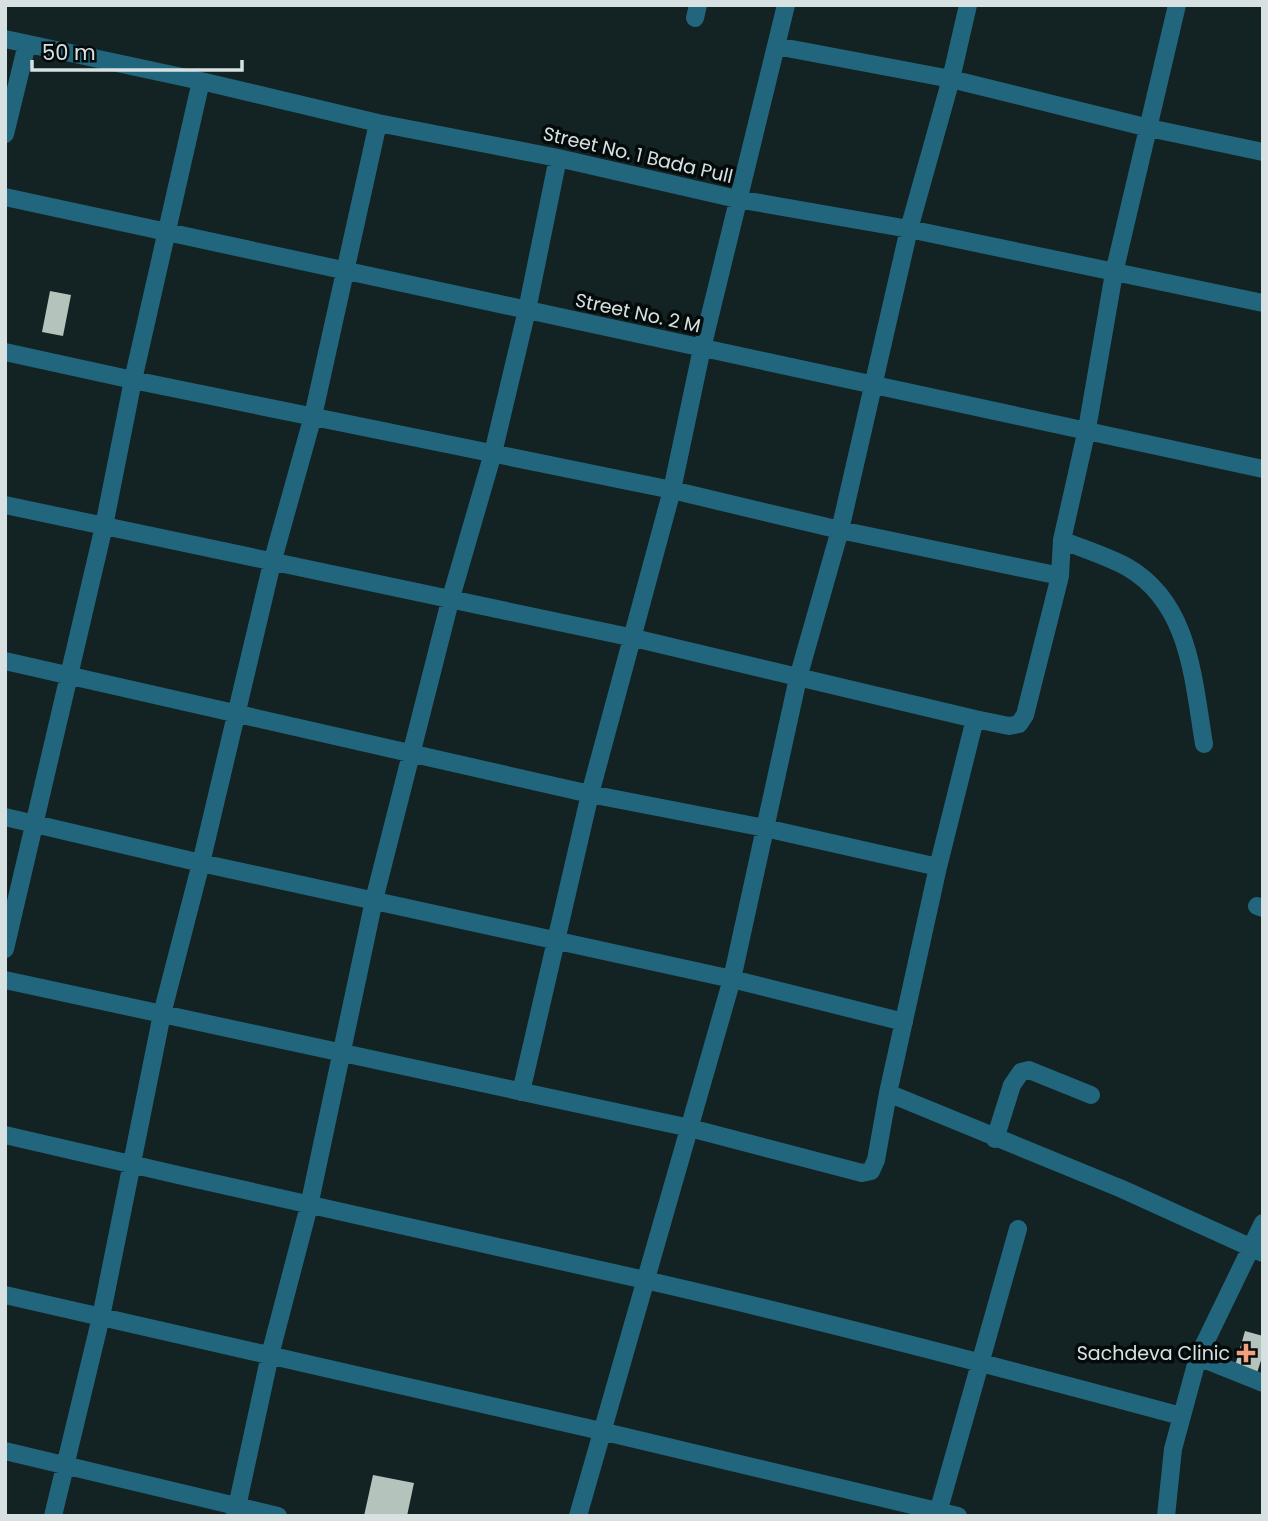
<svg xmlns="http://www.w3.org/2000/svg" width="1268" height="1521" font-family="Poppins,sans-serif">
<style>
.building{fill:#b4c4bc}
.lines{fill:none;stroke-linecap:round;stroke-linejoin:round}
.minor{stroke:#21667d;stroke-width:18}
.poi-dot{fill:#f1a17c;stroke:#050a0a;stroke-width:2.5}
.labels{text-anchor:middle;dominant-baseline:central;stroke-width:7;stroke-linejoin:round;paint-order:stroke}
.street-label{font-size:19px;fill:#d7e1e1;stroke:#050a0a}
.poi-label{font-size:19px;fill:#d7e1e1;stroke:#050a0a;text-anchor:end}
</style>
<rect width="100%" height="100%" fill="#132222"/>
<path class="building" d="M50,291L71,295L63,336L42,332Z
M1245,1331L1263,1336V1354L1257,1373L1235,1366Z
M373,1475L414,1483L407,1516H364Z"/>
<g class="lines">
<path class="minor" d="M695,18L698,5
M5,39L201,81L378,123L558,158L737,199L909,229L1263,303
M776,46L951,79L1149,128L1263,152
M5,134L27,44
M5,197L1263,469
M5,352L133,380L672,490L840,530L1060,576
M5,505L634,638L975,719
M1062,540C1083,549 1107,556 1127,567C1190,603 1193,679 1204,744
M5,661L590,794L765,828L938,867
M5,817L201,863L732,979L904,1022
M1257,906L1263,908
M5,949L104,526L133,380L201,81
M5,980L690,1128L862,1173L871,1171L876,1160L888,1093L938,867L975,719L1009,726L1019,724L1025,715L1060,576L1062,540L1087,429L1114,273L1177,5
M521,1092L590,794L672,490L702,348L786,5
M888,1093L1122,1189L1263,1253
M5,1135C218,1185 432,1232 645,1280C825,1321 1003,1368 1181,1416
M995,1139L1012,1085L1021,1072L1029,1070L1091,1095
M5,1295L601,1431L958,1516
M1198,1357L1263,1383
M5,1451L278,1516
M53,1516L101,1317L162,1014L201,863L272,563L313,416L378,123
M235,1516L270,1355L309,1206L374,900L450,601L493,453L527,310L558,158
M578,1516L732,979L798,678L840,530L909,229L951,79L968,5
M937,1516L1018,1229
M1166,1516L1173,1449L1198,1357L1263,1223"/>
</g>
<path class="poi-dot" d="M1242.5 1342.5h7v7h7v7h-7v7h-7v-7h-7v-7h7z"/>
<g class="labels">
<g class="street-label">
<text transform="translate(638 155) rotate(13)">Street No. 1 Bada Pull</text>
<text transform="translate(638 313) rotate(12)">Street No. 2 M</text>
</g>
<g class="poi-label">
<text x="1230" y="1353">Sachdeva Clinic</text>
</g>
</g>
<rect width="1268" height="1521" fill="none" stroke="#d7e1e1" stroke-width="14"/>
<path d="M32 60v10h210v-10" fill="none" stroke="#d7e1e1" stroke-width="3.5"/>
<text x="42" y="60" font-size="21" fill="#d7e1e1" stroke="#050a0a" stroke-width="5" paint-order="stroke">50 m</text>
</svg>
